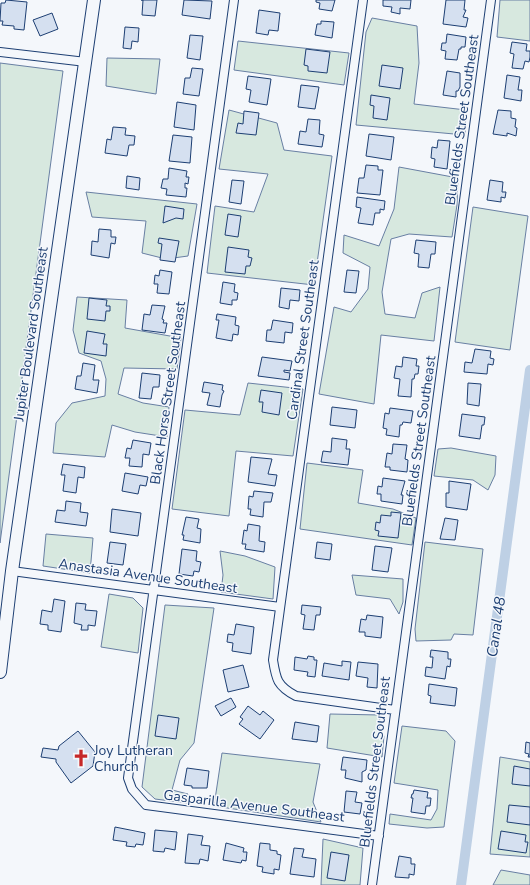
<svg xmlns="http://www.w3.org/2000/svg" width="530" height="885" font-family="'Nunito Sans',sans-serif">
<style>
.green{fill:#d7e8df;stroke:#687fa3}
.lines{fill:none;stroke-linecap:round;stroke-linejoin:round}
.canal{stroke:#bed0e5;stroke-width:10}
.building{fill:#d5e0f0;stroke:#1d3f73}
.street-casing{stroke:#1d3f73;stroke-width:10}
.secondary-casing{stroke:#1d3f73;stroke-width:14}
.street{stroke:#f4f7fb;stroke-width:8}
.secondary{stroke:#f4f7fb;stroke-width:12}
.labels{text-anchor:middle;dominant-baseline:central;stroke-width:3;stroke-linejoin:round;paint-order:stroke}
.street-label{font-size:14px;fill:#1d3f73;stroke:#f4f7fb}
.poi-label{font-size:14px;fill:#1d3f73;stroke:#f4f7fb;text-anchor:start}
.water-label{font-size:15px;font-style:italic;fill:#1d3f73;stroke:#f4f7fb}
</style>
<rect width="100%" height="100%" fill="#f4f7fb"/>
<path class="green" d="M500,0H530V41L497,37Z
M372,18L417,26L419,63L414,104L466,110L465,135L356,125L366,32Z
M238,41L349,53L344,85L234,70Z
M107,58L160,59L156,94L106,86Z
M0,63L63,71L0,543Z
M229,110L277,123L284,150L332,156L314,285L207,273L215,206L254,212L268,174L219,169Z
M399,167L458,178L457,205L452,237L409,234L391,239L382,292L385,314L415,318L422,293L440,287L434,341L381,335L374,404L319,394L334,307L351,312L368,289L370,267L343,253L344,235L379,246L394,209Z
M86,192L197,204L188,256L166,259L142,253L146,221L92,217Z
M473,207L528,216L510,350L455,342Z
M77,297L127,300L125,328L181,338L177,369L124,368L118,394L143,403L169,407L167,437L135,432L112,425L105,457L53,453L56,423L72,403L105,396L106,379L101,361L79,353L73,330Z
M248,383L303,389L293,456L236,451L229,516L172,509L185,410L240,415Z
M451,448L496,456L495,475L488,490L473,480L434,476L438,449Z
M307,463L363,470L358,503L393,509L416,518L412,545L300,529Z
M46,534L93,538L90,573L43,566Z
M425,542L483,549L473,635L454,634L451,640L416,641L415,629Z
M220,551L245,556L275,567L273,599L221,592L223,575Z
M352,575L403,579V602L399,614L390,599L356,595Z
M109,594L133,598L143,608L138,653L101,647Z
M165,605L214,608L194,743L180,760L172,790L188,794L187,803L155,799L142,787Z
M330,714L380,715L379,729L384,736L382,757L327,748Z
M402,726L446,731L455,741L444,827L427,828L389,824L390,814L431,820L437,809L438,790L394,783Z
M222,753L320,764L313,802L321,822L214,806Z
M500,757L530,762V857L490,854Z
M323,839L363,848L360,885H321Z
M501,870L530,875V885H493Z"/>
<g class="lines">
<path class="canal" d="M461,885L530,370"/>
</g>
<path class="building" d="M6,0L27,2L24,30L14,29V26L2,25L3,21H0L1,3H5Z
M141,0H157L155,16L142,15L143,0Z
M184,0L212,1L210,19L182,15Z
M316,0H335L332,11L319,9L320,3L316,2Z
M383,0H411L410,9L400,8V14L391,12L392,7L383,6Z
M446,0H465L464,10H466L463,17L468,18L466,27L443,24Z
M259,10L280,13L278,31L269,30L268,35L256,33Z
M52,13L58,29L40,36L33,20Z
M321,21L334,22L332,38L315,35L317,24H321Z
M125,27L139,28L138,42L132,41L131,49L123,48Z
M447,34L466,37L465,47H461V49H459L457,60L445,59L446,51L441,50L442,43H446Z
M190,35L203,36L200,60L187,58Z
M512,42L527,44L526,51H530V57L529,62L525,61L523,69L512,68L514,54L510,53Z
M306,49L330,52L327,73L308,71V66L304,65Z
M382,65L403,68L400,89L379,86Z
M192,68L203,69L199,96L183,94L185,78H190Z
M447,71L460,73V87L458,91H456V97L443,95Z
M507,75L520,77L518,90H522L521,101L504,98Z
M248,76L271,79L267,105L249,102L251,90L246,89Z
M301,85L319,87L315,109L298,107Z
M371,95L390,98L387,120L373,118L374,106L370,105Z
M177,102L196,105L194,130L174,127Z
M498,110L511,111V118L516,119L515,127L517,128L516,136L507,133V136L493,134Z
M244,111L259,113L256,135L236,133L238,123L243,124Z
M308,119L320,120L319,134L324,135L322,147L298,144L300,131L306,132Z
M113,127L126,128L125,135L135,136L134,145H129L127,156L105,153L107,139L111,140Z
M369,134L394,137L391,160L366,156Z
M173,135L192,137L190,163L169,161Z
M438,140L450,141L447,169L434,167L435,159L431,158L432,147L437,148Z
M366,165L378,166V170H383L380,195L357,193L359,178H364Z
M169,168L187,171L186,177H189L188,184L185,183V188H187L186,197L166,195L167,189L161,188L163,179H168Z
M127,176L140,178L139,190L126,188Z
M232,180L244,181L241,204L229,202Z
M490,180L503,182L502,192H506L505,198L501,197V202L487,200Z
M357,197L385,201L384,210L380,209V213H375L373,225L358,223L361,208L356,207Z
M165,206L184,209L183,219L176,218L163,223Z
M228,214L241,216L238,237L225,235Z
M99,229L111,230V237H116L115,244L111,243L109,258L91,255L92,241L98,242Z
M159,238L179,241L175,262L160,260L162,244L158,243Z
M416,240L436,242L435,254H431L429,268L418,267L419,254L414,253Z
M228,247L249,250L248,257L252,258L250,266H246L245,274L225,272Z
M160,270L172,272L169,294L157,293L158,284H154L155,275L159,276Z
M347,270L359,271L356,293L344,292Z
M223,282L235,284L234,292L238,293L237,300H232V305L220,303Z
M281,288L300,290L299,301L290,300L289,309L279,307Z
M89,298L107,300L106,306H110V311H106L105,321L87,319Z
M152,305L165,306L162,319L164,320L163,323H167L165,333L142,330L144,314L150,315Z
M217,314L236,317L235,325L239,326L238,335L233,334L232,341L216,338L219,320H216Z
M273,320L293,323L292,333L285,332L284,343L266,341L267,330H271Z
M87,331L105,334L103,344H107L106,356L84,353Z
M475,349L491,351L490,358L494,359L493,365L488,364L487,374L464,372L465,362L472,363Z
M262,357L292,361L290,371L284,370V372L290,373L289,380L258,376Z
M403,357L417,359L416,366H419L418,374H415L414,379H412L411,397L398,396L400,379L394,378L396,366L402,367Z
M83,363L95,365L93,380H99L97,393L75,389L77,376H81Z
M142,373L160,375L159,387H153L151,399L139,398Z
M204,382L223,385L222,390L224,391L222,395L220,407L207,405L210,393L202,392Z
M468,383L481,384L479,406L467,404Z
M261,390L282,393L279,415L262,412L263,402H259Z
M332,407L357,410L355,428L330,425Z
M390,408L413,411L411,423L403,422L402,425H400L399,437L386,435L387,429L383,428L385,413L389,414Z
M462,414L485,417L484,425H482L480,439L459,436Z
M332,438L347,440L346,449H350L348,465L321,462L323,451L331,452Z
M133,440L151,443L149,455L143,454L142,467L129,466L130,458H125L127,448L131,449Z
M393,444L407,445L405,459L408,460L407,472L390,470V467H385L387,453L392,454Z
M251,457L272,459L268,474L277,475L275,486L248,482Z
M63,464L85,467L84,478L78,477L76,493L63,491L65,475H61Z
M125,473L148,477L146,486L140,485L138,494L122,491Z
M383,478L405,481L401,495H403L402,504L381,501V494H377L378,486L382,487Z
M449,481L471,484L467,510L446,507V493H449Z
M254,491L273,493L271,502H264L263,517L250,515L251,509H248L249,496L253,497Z
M66,501L81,503L80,512L88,513L86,526L55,522L57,510L65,511Z
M112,509L141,513L138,536L110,532Z
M391,512L401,513L398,538L378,536L379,531L375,530L376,522L380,523L381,515L391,516Z
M186,517L199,519L197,528L201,529L200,543L183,540L184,535H182Z
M445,518L458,520L455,540L440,539Z
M248,524L260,526L259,541L265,542L264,552L245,549L246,544H242L244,530L247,531Z
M110,542L126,544L123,565L107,563Z
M317,542L332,544L330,560L315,558Z
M375,546L392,548L388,572L372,570Z
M182,549L197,551L196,561L201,562L199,572L194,571L193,576L179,574Z
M54,599L65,601L61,632L48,630V625L40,624L42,610L52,612Z
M76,603L86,604L85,610L97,611L95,626L88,625V630H81L82,625L74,623Z
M302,605L321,607L320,615H316L314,630L303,629L305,615L301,614Z
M367,615L383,617L381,638L365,636V632H359L361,619L366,620Z
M236,624L254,627L251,654L232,651L233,643L227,642L228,634L234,635Z
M431,650L448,652V659H451L450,667L447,666L445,679L425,676L426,667L432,668L433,657H430Z
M308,656L314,657V660H317L315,677L307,676L308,672L294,670L295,657L307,659Z
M342,661L351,662L349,680L322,676L324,663L342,666Z
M358,662L378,664L377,688L367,687L368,678L356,676Z
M243,665L249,687L228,692L223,670Z
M429,684L457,688L455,706L430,703L431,696L428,695Z
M231,698L236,707L221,716L215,706Z
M248,706L260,715L263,711L274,720L260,739L239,724L243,719L240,717Z
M158,715L179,718L176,739L155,736Z
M295,722L319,726L317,742L292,739Z
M78,731L95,752L93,766L71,783L56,762V759L41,757L43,748L58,750L59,746Z
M526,742L530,743V757H528L529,754L525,753Z
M343,757L367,760L366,770L362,772V782L345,778L346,770H341Z
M514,766L530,769V786L512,784Z
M187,768L209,771L207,788H192V786L184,785Z
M414,790L428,792L427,798H431L430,806H426L425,814L411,812L413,798H411L412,794H413Z
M346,791L357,792L355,802L362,803L360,814L344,812Z
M509,805L530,807V825L507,822Z
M115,827L145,833L143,845L136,844L135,847L126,846L127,842L113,840Z
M155,830L177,832L175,850L165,848L164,852L153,851Z
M501,831L526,835L525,842H528L526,853L498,849Z
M188,834L203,836L201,845L210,846L208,861L200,859L199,864L185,863Z
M226,843L244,848L243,852H247L246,861L242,860L241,863L223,860Z
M260,843L270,844V850L277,851V854L281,855L279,870L274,869V874L262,872L263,867L257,866Z
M294,848L304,849L302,857L316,859L314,877L290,874Z
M331,852L349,855L345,881L327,878Z
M399,856L411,858V864H415L414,875L409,874V878L395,877Z"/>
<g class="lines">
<g class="street-casing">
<path id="street" d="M234,0L128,778L132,789L146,805L379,836
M363,0L273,660C276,679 277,686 296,696L395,710
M0,52L86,62
M12,571L280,607
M372,885L491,0"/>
</g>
<g class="secondary-casing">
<path id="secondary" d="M0,672L12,571L94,0"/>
</g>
<use href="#street" class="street"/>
<use href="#secondary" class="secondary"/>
</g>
<defs>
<g id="church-bare" transform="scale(1.38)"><path d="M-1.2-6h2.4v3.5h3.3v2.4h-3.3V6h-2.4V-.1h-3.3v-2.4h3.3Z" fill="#c62828" stroke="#f4f7fb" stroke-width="2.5" paint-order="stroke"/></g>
</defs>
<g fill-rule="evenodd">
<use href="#church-bare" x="81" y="758"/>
</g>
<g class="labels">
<g class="street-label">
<text transform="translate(462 120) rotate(-82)">Bluefields Street Southeast</text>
<text transform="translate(31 334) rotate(-82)">Jupiter Boulevard Southeast</text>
<text transform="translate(303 340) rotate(-82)">Cardinal Street Southeast</text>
<text transform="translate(168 393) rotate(-82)">Black Horse Street Southeast</text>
<text transform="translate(419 441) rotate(-82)">Bluefields Street Southeast</text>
<text transform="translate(148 576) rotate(8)">Anastasia Avenue Southeast</text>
<text transform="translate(375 762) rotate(-83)">Bluefields Street Southeast</text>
<text transform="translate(254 806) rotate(7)">Gasparilla Avenue Southeast</text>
</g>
<g class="poi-label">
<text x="94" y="750">Joy Lutheran<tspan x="94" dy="16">Church</tspan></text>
</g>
<g class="water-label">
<text transform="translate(496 627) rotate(-82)">Canal 48</text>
</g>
</g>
</svg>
